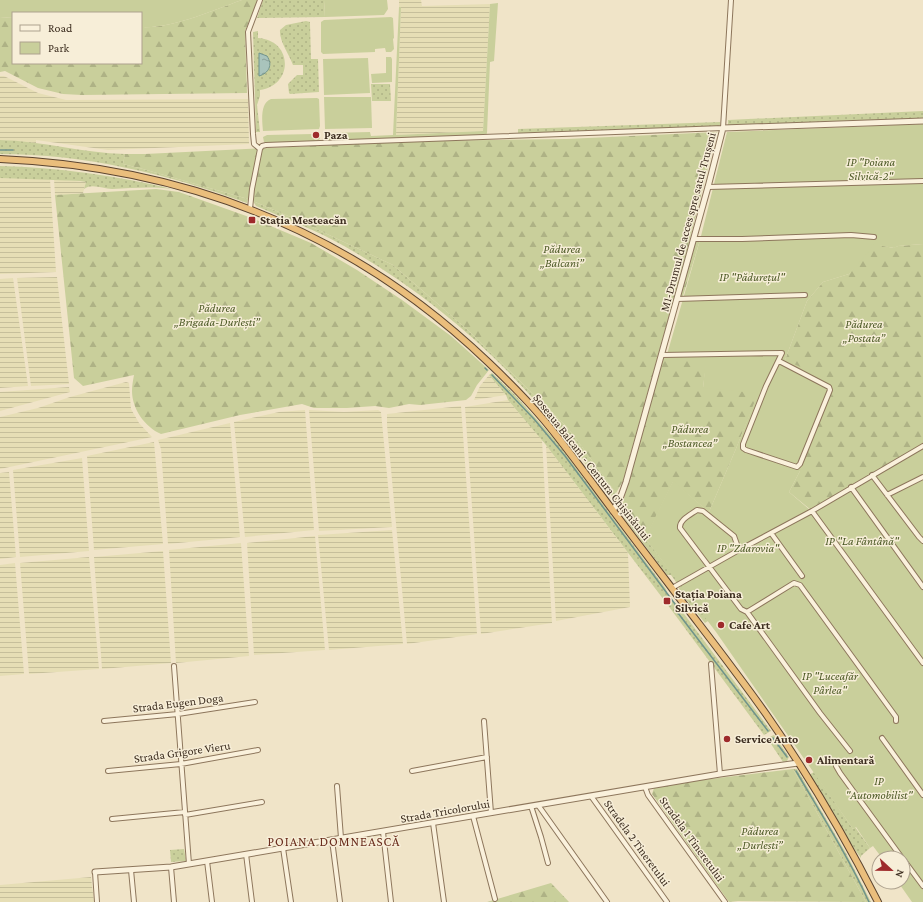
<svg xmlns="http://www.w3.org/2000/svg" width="923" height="902" font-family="'Crimson Pro',serif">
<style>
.farmland{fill:url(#farmland-rules)}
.grass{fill:url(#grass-dots);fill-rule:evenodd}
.forest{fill:url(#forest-firs)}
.green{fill:#c9cf9b}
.water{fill:url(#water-ripples);stroke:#6f938a}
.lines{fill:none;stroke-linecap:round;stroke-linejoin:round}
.stream{stroke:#6f938a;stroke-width:1.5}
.minor-casing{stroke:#8d765c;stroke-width:6}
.tertiary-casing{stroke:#8d765c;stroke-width:7}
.trunk-casing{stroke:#5b4430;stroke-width:8}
.minor{stroke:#faf1dc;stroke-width:4}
.tertiary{stroke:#faf1dc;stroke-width:5}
.trunk{stroke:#eabe7c;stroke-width:6}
.poi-dot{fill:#9e2a2b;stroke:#f7eed8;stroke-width:1.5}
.labels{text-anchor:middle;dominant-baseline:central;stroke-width:3;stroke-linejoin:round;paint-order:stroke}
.poi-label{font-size:12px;font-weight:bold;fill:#3d2e20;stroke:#f7eed8;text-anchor:start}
.park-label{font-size:12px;font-style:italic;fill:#4d5a26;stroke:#f7eed8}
.street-label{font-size:12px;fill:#3d2e20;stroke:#f7eed8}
.neighbourhood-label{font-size:13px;letter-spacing:1px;fill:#6b2e1e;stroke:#f7eed8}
</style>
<defs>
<pattern id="farmland-rules" width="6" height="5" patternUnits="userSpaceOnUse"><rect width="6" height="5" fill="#e6deb5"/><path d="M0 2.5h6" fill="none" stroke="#c6bf9b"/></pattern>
<pattern id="grass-dots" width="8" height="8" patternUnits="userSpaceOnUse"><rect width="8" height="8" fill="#c9cf9b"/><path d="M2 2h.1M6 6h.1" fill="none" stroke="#aeb285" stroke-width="1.8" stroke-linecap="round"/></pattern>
<pattern id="forest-firs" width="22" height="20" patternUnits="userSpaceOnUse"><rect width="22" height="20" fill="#c9cf9b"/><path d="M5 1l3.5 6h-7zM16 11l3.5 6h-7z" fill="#aeb285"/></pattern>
<pattern id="water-ripples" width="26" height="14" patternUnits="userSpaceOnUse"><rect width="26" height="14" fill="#a9c4bc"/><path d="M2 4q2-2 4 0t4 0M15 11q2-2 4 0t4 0" fill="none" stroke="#8ba098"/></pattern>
</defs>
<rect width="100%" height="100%" fill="#f0e4c8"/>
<path class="farmland" d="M399,0H421L422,6L490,4L483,131L396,135L401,7H399Z
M0,76H4L38,93L66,100L248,99L249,144L108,150L36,140V143L0,140Z
M0,178L50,179L56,272L0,274Z
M54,179L86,182L83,193L55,195Z
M57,277L69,384L31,386L17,278Z
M13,278L28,386L0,388V279Z
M489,375L506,395L474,400L480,386Z
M126,382L129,383L131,409L139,423L152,437L0,469V417L38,408L70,397Z
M69,387L70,392L0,411V392Z
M508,400L542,440L552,623L481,634L465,407Z
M461,406L477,634L407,644L387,425V414Z
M305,410L314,530L245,537L234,422L279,412Z
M309,410L344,412L378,410L381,412L392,527L319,531Z
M230,423L240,537L168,544L161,449L158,440Z
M154,442L163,544L94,550L87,456Z
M546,445L628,553L630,607L556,621Z
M82,458L89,551L20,557L13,470Z
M9,472L16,557L0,559V473Z
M392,530L403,644L329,650L318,535Z
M315,536L325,650L254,655L247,543Z
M241,543L249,656L176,663L169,550Z
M163,551L171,663L102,669L94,557Z
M89,557L99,669L29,674L20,563Z
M15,563L24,674L0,676V565Z
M91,877L94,902H0V885Z"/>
<path class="grass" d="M263,0H324L325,17L257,18Z
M306,21L310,22V24L311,59H318L319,92L290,94L289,93L288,84L297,75H303V65H293C289,54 279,41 280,30L286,25Z
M258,31V38C293,40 294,85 260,90V96L257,105L260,132H256L253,32ZM259,54C267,53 271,59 270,67L259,75Z
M371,84H390L391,101H372Z
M923,111V118L728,125V120Z
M720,122V127L518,134V129Z
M0,140C42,141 83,153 125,154L123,164L143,169L248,199L247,203C168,174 84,154 0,154Z
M0,166C56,167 118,176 172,189C151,186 133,188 112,189C103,189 92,183 84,189L86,182L80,181L0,178Z
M253,201L293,218L393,265L469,331L568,428L616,493L611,496L608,495C585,464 564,432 538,404C482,340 418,288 344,246C316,230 286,219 256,206Z
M492,373L515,395L556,441L666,589L668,596L664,600L546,445L508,400L506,395L489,375Z
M623,503L647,535L645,538L679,582H676L671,575H667L624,518L622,509Z
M681,585L711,619L705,623L679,591V588Z
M671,601L676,603L771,731L764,735L667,604Z
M774,735L789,757L787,761L783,762L767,738Z
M793,769H797L846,853L871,902H866Z
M814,772L853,829L855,827L870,848L861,856V858L852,846L809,775Z
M184,849L186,861L171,862L170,850Z"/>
<path class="forest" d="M242,0H257L254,10L245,31L247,93L82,95L63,94L38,88L5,71L0,72V17L13,18V63H141V27C172,29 213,10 242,0Z
M717,132L684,262L623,481L616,493L568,428L469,331L393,265L293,218L248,199L143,169L123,164L125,154H145L411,141L566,139Z
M156,189L179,192L249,217L311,243L357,270L402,300L451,336L489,370L477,385L471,396L466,400L420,405L409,404L389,408L375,406L347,408H314L302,404L240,415L161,434C145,427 132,409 132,391C132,386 133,380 134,375L83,386L74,378L55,195Z
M697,240H700L683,296H679L695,241Z
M871,243L893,248L898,246L923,244V444L811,510L789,492L800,471L785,360L807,301L823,282L849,274Z
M663,358H707L703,387L759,392L735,451L709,512L673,482L647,535L623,503L629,479Z
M793,769L866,902L738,901L729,902L652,794L654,788L677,783Z
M551,883L569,902H487Z"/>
<path class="green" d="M0,0H242C213,10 172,29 141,27V13H13V18L0,17Z
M324,0H387L388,9L384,15L325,17Z
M498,3L494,61L490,62L487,133L486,135L330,141L326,140V134L328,133L370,132L371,136L393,135L399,7H401L396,135L483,131L490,4Z
M391,17L393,18L394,38L393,39L394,49L391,52H386L385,48L375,49V52L323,54L321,52V22L324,20Z
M386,57H391L392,59V82L372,83L371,74L386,73Z
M368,58L370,93L324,95L323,59Z
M324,97H371L372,128L325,129Z
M317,98L319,99L320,126L319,129L263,131C262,121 260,103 271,99Z
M923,124V244L898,246L894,248L871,244L872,248L849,274L823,282L807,301L785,360L836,383L800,471L789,492L810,510L923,444V902H912L898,882H903V858H882L873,846L870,848L856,827L853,829L716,632L645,538L673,481L709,512L735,451L758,393L703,388L706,358H666L700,240L727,132Z
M313,134V137H320V139L317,141L266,143L264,142L263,137L267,135Z"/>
<path class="water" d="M259,53L267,56C273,65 269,73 259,76Z"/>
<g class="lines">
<path class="stream" d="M0,150H13
M485,368L487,370
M492,375L534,419L565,456L675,604L678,613L768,731
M773,738L787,757
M796,771C821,814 848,856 869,902"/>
<g class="minor-casing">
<path id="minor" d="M260,149L254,144L253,134L248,32L260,0
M708,187L923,181
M250,209L252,189L260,149L262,146L266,145L723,128L731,0
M694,239H742L851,235L874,237
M677,299L805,295
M662,355L782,353L766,386L743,444V448L746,450L797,467L800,464L830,390L829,387L779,361
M872,475L919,537L923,541
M851,487L923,587
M887,495L923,477
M812,511L923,663
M771,533L802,576
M739,550L734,536L703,511L697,510C690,515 679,520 680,528L741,609L747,612L820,713L850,751
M672,588L739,550L812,511L923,446
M747,612L794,583L800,585L896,717V721
M711,664L720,774
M174,666L189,864
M104,721L178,714L255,702
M484,721L491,813
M882,738L923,795
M836,763V766L840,773L902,858
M108,771L181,764L258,750
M412,771L487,757
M337,786L341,838
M645,787L648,795L725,902
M591,796L667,902
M538,805L607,902
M531,806L541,837L548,863
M185,815L262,802
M473,816L495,899
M112,819L185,812
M433,823L444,902
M383,832L391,902
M332,840L340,902
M283,848L291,902
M246,854L252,902
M903,859L923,886
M207,861L212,902
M171,867L174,902
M131,870L134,902
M95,872L97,902"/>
</g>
<g class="tertiary-casing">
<path id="tertiary" d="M613,511L621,496L626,482L708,187L723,128L923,121
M95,872L171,867L720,774L798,763"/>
</g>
<g class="trunk-casing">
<path id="trunk" d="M0,159C187,167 352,232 488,362C507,380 526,399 543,419C560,439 575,460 591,481C616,515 642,549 668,583C701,627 735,670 766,714C808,774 845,837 878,902"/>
</g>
<use href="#minor" class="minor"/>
<use href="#tertiary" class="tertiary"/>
<use href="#trunk" class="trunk"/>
</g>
<g class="poi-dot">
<circle cx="316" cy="135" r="4"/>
<rect x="248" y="216" width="8" height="8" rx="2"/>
<rect x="663" y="597" width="8" height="8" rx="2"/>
<circle cx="721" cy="625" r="4"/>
<circle cx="727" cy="739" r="4"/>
<circle cx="809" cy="760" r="4"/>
</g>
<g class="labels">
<g class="poi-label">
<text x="324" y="135">Paza</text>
<text x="260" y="220">Stația Mesteacăn</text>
<text x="675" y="594">Stația Poiana<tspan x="675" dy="14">Silvică</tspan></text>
<text x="729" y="625">Cafe Art</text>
<text x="735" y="739">Service Auto</text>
<text x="817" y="760">Alimentară</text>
</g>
<g class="park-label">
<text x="871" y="162">IP "Poiana<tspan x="871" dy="14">Silvică-2"</tspan></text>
<text x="562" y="249">Pădurea<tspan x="562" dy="14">„Balcani”</tspan></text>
<text x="752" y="277">IP "Pădurețul"</text>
<text x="217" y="308">Pădurea<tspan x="217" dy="14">„Brigada-Durlești”</tspan></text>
<text x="864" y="324">Pădurea<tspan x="864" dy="14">„Postata”</tspan></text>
<text x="690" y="429">Pădurea<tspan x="690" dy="14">„Bostancea”</tspan></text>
<text x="862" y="541">IP "La Fântână"</text>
<text x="748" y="548">IP "Zdarovia"</text>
<text x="830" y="676">IP "Luceafăr<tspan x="830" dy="14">Pârlea"</tspan></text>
<text x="879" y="781">IP<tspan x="879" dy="14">"Automobilist"</tspan></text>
<text x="760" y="831">Pădurea<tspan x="760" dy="14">„Durlești”</tspan></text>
</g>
<g class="street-label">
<text transform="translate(688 222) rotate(-75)">M1-Drumul de acces spre satul Trușeni</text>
<text transform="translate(592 467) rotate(52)">Șoseaua Balcani - Centura Chișinăului</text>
<text transform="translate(178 703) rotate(-7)">Strada Eugen Doga</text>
<text transform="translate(182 752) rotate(-8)">Strada Grigore Vieru</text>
<text transform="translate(445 811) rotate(-10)">Strada Tricolorului</text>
<text transform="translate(692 839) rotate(54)">Stradela 1 Tineretului</text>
<text transform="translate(637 843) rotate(54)">Stradela 2 Tineretului</text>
</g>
<g class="neighbourhood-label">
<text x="334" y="841">POIANA DOMNEASCĂ</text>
</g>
</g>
<rect x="12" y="12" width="130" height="52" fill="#f7eed8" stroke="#ada18e"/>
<rect x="20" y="25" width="20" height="6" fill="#faf1dc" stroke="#ada18e"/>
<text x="48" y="32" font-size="12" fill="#3d2e20">Road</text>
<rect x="20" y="42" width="20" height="12" fill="#c9cf9b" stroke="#ada18e"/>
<text x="48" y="52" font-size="12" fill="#3d2e20">Park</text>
<g transform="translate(891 870) rotate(112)"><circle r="19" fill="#f7eed8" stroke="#ada18e"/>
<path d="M0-3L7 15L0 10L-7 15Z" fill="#9e2a2b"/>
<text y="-6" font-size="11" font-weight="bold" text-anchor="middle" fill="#3d2e20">N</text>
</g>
</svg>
